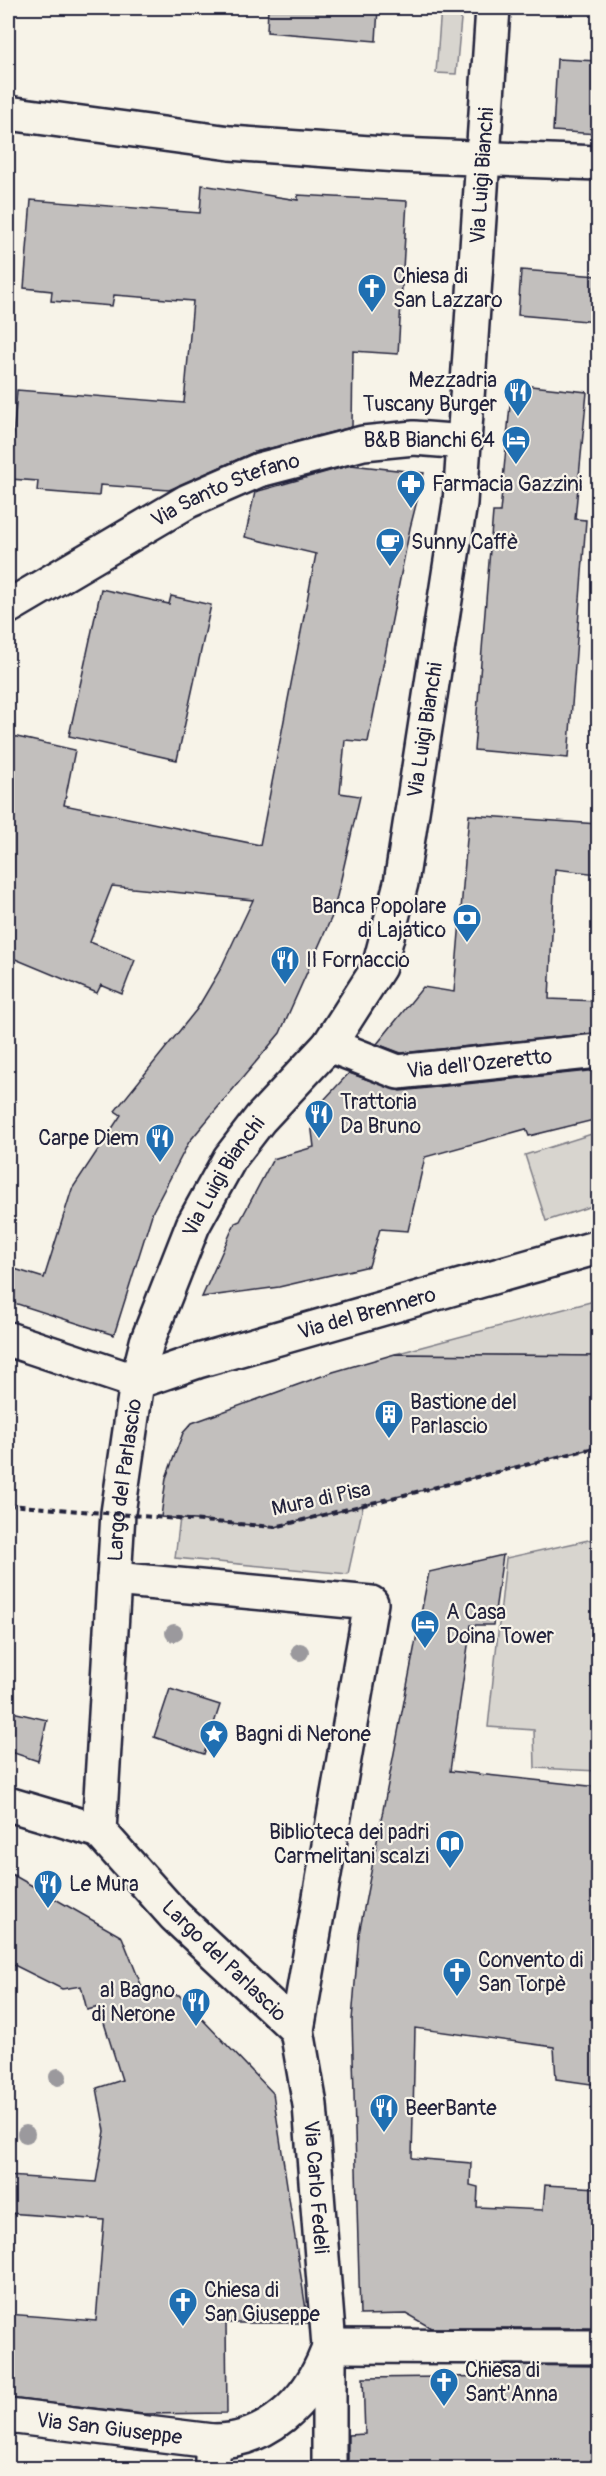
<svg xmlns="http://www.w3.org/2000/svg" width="606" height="2476" font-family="Pangolin,sans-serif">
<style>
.green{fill:#d8d5cf;stroke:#7d7c85;stroke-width:1.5}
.building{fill:#c2bfbd;stroke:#22223b;stroke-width:1.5}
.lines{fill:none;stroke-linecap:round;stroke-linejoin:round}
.minor-casing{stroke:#22223b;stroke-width:38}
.major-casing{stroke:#22223b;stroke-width:38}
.minor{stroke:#f7f3e8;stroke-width:33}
.major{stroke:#f7f3e8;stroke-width:33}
.path-bridge{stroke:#22223b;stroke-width:4;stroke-dasharray:6 4.5;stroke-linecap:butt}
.tree{fill:#9b999d}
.labels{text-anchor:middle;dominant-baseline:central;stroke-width:4.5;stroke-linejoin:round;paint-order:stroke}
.street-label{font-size:21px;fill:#22223b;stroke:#f7f3e8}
.poi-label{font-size:21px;fill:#22223b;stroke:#f7f3e8;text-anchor:start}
</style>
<rect width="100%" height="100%" fill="#f7f3e8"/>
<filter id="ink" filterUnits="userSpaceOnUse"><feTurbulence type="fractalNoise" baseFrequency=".0167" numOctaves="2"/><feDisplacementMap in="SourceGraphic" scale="12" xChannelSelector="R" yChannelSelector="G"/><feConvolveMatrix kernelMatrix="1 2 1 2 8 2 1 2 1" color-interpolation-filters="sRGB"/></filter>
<g filter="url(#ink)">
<path class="green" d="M441,8H462L456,74L436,73Z
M598,1132V1204L546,1221L525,1155Z
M598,1300V1356L395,1354Z
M363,1506L348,1574L175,1558L180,1518L275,1527Z
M598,1538V1771L535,1768L534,1730L488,1727L506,1558Z"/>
<path class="building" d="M268,8H378L376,41L267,32Z
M557,59L598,61V134L553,131Z
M202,185L298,200V195L407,201L398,354L353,351L352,427L252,453L169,490L100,485L99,496L37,491L38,481L10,479L17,390L184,403L193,301L114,295L112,306L51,301L52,291L24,288L31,200L200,213Z
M521,270L598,276V322L518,315Z
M512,384L587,392L575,519L586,520L568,758L474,750L493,512H500Z
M351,465L424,473L410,528L368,742L345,740L340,793L360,796L333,914L280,1033L189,1142L153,1211L114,1335L8,1301V1267L44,1278L72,1189L121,1115L115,1111L197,1009L220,970L253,900L112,886L90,942L135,960L122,994L101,985L97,993L8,956V735L75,750L64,805L260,845L316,554L245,537L255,492Z
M101,589L169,604L171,596L211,605L177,760L69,736Z
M469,815L598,824V874L555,869L549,999L598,1001V1033L401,1053L377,1044L423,987L454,992Z
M598,1070V1119L529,1136L526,1129L425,1157L408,1231L380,1229L369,1266L279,1287L202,1297L235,1223L240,1221L273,1159L314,1147L310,1115L349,1073L400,1091Z
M395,1354L598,1356V1447L275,1527L161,1517L166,1478L183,1433L192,1423L333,1372Z
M503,1555L493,1625H471L450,1771L598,1787V2085L556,2079L554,2047L415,2028L412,2158L471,2163L470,2185L478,2187L477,2207L543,2210L545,2185L598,2188V2328H431L407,2314L360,2315L352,2020L359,1934L429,1572Z
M170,1689L220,1705L204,1754L154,1737Z
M8,1711L47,1720L38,1761L8,1751Z
M8,1872L122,1937L144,1992L179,1995L273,2093L308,2323H226L227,2413L143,2414L8,2398V2314L96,2321L104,2220L8,2213V2176L96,2182L105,2131L97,2088L122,2080L99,2007L87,2010L81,1986L62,1989L8,1962Z
M498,2365L598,2366V2469H348V2435L365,2434L363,2378L516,2376Z"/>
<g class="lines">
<g class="minor-casing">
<g id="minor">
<path d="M8,113L230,143L398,155L598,163"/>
<path id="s1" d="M8,607L188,501L259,470L363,443L414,438L465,442"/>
<path id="s2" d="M329,1045L398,1072L598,1051"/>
<path id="s3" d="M114,1579L371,1603L297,2030L310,2105L329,2346V2468"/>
<path d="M8,1804L99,1831"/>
<path id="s4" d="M297,2030L175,1916L99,1831L118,1513L137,1382L147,1342L193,1225L230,1158L260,1119L329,1045L379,967L401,883L460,503L493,8"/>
<path d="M329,2346L598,2347"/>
<path id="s5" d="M8,2416L212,2441C267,2442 308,2402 327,2353"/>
<path d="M212,2468V2441"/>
</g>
</g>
<g class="major-casing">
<g id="major">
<path id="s6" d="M8,1339L137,1382L198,1361L598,1247"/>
</g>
</g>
<use href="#minor" class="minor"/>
<use href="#major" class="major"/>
<path class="path-bridge" d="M8,1505L275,1527L598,1447"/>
</g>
<g class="tree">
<circle cx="174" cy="1633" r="9"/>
<circle cx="300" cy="1652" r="9"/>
<circle cx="58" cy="2077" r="9"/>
<circle cx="26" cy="2134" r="9"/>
</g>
</g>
<defs>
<g id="church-pin" transform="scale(1.5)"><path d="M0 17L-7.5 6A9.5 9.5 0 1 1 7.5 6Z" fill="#1f6fb2" stroke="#f7f3e8"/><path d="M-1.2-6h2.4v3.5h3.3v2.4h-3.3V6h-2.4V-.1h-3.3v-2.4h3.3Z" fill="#fff"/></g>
<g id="restaurant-pin" transform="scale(1.5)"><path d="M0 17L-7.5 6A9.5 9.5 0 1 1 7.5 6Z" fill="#1f6fb2" stroke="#f7f3e8"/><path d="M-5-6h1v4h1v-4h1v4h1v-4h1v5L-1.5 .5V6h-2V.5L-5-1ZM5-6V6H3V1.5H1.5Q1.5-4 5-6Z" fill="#fff"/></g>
<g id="hotel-pin" transform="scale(1.5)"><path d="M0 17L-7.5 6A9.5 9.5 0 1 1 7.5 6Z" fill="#1f6fb2" stroke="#f7f3e8"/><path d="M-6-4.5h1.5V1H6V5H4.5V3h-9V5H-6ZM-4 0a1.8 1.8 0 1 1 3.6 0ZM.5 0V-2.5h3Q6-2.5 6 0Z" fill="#fff"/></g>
<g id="pharmacy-pin" transform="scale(1.5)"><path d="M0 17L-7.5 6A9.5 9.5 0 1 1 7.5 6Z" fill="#1f6fb2" stroke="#f7f3e8"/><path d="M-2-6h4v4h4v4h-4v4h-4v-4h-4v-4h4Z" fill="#fff"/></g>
<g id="cafe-pin" transform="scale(1.5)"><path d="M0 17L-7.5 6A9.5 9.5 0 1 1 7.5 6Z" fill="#1f6fb2" stroke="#f7f3e8"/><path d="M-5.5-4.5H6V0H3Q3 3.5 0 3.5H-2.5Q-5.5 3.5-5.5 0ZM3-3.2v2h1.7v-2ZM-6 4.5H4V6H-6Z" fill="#fff"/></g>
<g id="bank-pin" transform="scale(1.5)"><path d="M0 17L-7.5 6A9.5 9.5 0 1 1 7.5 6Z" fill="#1f6fb2" stroke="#f7f3e8"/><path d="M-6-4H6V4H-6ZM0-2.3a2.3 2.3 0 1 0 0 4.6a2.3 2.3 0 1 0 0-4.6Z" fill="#fff"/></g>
<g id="building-pin" transform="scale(1.5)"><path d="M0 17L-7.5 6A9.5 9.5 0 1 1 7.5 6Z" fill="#1f6fb2" stroke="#f7f3e8"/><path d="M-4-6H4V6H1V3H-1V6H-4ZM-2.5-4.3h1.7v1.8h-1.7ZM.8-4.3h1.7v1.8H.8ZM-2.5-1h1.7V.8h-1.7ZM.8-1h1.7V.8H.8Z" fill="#fff"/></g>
<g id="sight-pin" transform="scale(1.5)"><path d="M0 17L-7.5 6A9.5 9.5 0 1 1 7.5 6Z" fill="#1f6fb2" stroke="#f7f3e8"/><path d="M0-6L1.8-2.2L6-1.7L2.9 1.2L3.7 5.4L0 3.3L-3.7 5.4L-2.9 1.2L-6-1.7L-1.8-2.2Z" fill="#fff"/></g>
<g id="library-pin" transform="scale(1.5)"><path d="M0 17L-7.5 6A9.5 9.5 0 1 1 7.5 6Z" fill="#1f6fb2" stroke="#f7f3e8"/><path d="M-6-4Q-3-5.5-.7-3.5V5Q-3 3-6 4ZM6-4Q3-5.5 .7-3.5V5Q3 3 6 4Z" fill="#fff"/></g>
</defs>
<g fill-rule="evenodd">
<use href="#church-pin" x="372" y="288"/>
<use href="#restaurant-pin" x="518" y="392"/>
<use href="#hotel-pin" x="516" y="440"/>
<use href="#pharmacy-pin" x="411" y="484"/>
<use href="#cafe-pin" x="390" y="542"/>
<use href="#bank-pin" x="467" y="918"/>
<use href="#restaurant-pin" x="285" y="960"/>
<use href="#restaurant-pin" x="319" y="1114"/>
<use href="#restaurant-pin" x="160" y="1138"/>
<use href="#building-pin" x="389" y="1414"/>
<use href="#hotel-pin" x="425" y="1624"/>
<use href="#sight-pin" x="214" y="1734"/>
<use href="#library-pin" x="450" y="1844"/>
<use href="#restaurant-pin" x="48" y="1884"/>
<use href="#church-pin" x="457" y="1972"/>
<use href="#restaurant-pin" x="196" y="2002"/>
<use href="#restaurant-pin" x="384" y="2108"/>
<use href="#church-pin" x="183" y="2302"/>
<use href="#church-pin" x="444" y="2382"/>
</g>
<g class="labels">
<g class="street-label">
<text stroke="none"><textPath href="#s4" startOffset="2018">Via Luigi Bianchi</textPath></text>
<text stroke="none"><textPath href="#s1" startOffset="248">Via Santo Stefano</textPath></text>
<text stroke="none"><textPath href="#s4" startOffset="1460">Via Luigi Bianchi</textPath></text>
<text stroke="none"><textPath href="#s2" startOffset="156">Via dell'Ozeretto</textPath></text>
<text stroke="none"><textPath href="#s4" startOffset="956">Via Luigi Bianchi</textPath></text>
<text stroke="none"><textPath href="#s6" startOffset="376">Via del Brennero</textPath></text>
<text stroke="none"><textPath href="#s4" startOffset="633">Largo del Parlascio</textPath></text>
<text transform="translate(321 1499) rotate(-12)">Mura di Pisa</text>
<text transform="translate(224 1961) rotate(44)">Largo del Parlascio</text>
<text stroke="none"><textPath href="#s3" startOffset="850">Via Carlo Fedeli</textPath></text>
<text stroke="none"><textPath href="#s5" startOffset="102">Via San Giuseppe</textPath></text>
</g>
<g class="poi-label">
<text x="393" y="276">Chiesa di<tspan x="393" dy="24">San Lazzaro</tspan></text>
<text x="497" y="380" text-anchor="end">Mezzadria<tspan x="497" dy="24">Tuscany Burger</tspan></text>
<text x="495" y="440" text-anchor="end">B&amp;B Bianchi 64</text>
<text x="432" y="484">Farmacia Gazzini</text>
<text x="411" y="542">Sunny Caffè</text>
<text x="446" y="906" text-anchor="end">Banca Popolare<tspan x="446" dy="24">di Lajatico</tspan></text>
<text x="306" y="960">Il Fornaccio</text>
<text x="340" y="1102">Trattoria<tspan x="340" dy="24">Da Bruno</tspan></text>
<text x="139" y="1138" text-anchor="end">Carpe Diem</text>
<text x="410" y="1402">Bastione del<tspan x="410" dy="24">Parlascio</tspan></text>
<text x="446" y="1612">A Casa<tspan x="446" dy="24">Doina Tower</tspan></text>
<text x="235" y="1734">Bagni di Nerone</text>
<text x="429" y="1832" text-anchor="end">Biblioteca dei padri<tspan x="429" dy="24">Carmelitani scalzi</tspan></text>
<text x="69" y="1884">Le Mura</text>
<text x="478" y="1960">Convento di<tspan x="478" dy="24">San Torpè</tspan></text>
<text x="175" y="1990" text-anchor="end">al Bagno<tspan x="175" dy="24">di Nerone</tspan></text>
<text x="405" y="2108">BeerBante</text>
<text x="204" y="2290">Chiesa di<tspan x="204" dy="24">San Giuseppe</tspan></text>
<text x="465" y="2370">Chiesa di<tspan x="465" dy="24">Sant'Anna</tspan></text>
</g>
</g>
<rect width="606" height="2476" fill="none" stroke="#f7f3e8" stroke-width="30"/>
<rect x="15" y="15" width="576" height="2446" fill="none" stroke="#22223b" stroke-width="2" filter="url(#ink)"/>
</svg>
